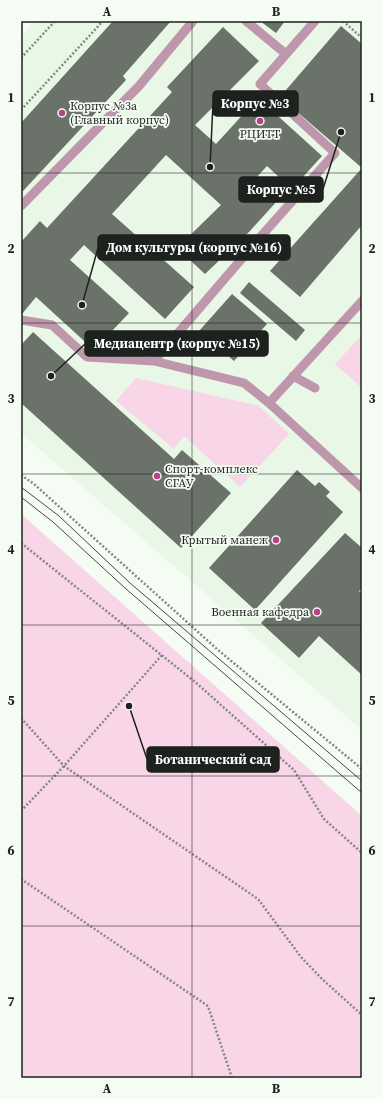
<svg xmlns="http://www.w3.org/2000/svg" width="383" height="1099" font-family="'Source Serif 4',serif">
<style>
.built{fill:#e9f7e6}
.green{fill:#f8d5e7}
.building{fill:#6a7269}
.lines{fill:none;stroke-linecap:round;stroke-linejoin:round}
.path{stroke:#838983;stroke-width:2.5;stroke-dasharray:2 2;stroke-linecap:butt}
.service{stroke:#be97ac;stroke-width:9}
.tram{stroke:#454a45;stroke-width:1}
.grid{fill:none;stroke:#1e221e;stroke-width:1;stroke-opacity:0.55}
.poi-dot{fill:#bb3f8f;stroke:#f4fcf3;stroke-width:1.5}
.labels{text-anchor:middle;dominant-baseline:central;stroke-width:3.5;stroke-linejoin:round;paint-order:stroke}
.poi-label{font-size:12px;fill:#1e221e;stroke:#f4fcf3;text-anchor:start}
.leader{fill:none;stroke:#1e221e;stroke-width:1.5}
.callout-dot{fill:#1e221e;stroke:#f4fcf3;stroke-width:1.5}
.callout{fill:#1e221e;stroke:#1e221e;stroke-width:1.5}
.callout-label{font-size:13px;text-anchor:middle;font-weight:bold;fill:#fff}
.neatline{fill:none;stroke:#1e221e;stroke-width:1.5}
.grid-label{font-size:13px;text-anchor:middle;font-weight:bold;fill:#1e221e}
</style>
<rect width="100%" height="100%" fill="#f4fcf3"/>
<path class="built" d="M35,21H362V730L21,433V37Z"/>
<path class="green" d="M362,335V388L335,364Z
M136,378L259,406L289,434L240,487L184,436L174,449L116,401Z
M21,514L362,816V1078H21Z"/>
<path class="building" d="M113,21H171L123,76L126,80L23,191L21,189V123Z
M260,21H285L276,33Z
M341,26L362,44V225L300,297L270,271L362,168L280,97Z
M223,27L259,61L195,125L216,144L258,98L322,156L292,189L267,166L255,179L278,200L250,231L205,274L177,248L221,205L166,155L112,214L194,287L165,319L84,245L70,260L129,313L94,350L36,297L22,314L21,242L40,221L47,228L172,92L167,87Z
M249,282L305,330L296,341L240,293Z
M232,294L267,324L234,361L199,331Z
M33,332L174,459L182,450L231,493L181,548L21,403V345Z
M297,470L315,486L319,482L330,492L326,496L343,512L255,610L209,568Z
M345,533L362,548V588L359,591L362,594V675L319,636L299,658L261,623Z"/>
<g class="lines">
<path class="path" d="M343,21L362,38
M21,58L55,21
M21,110L103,21
M21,475L34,484L218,650L362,769
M21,543L194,681L294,770L324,819L362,853
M21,718L64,766L258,899L301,957L322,979L362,1015
M21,811L64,766L162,655
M21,879L208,1006L232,1078"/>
<path class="service" d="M246,21L286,54
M21,206L139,86L193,21
M21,320L52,325L87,357L154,361L244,383L269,403L362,488
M154,361L263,234L335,153L260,84L315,21
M293,376L315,388
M269,403L362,301"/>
<path class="tram" d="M21,487L59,516L130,583L362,781
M21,497L53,522L125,588L362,793"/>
</g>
<path class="grid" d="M192,21V1078M21,173H362M21,323H362M21,474H362M21,625H362M21,776H362M21,926H362"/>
<g class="poi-dot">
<circle cx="62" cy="113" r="4"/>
<circle cx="260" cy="121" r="4"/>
<circle cx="157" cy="476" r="4"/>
<circle cx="276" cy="540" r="4"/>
<circle cx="317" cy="612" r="4"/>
</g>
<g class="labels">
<g class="poi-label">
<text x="70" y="106">Корпус №3a<tspan x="70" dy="14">(Главный корпус)</tspan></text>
<text x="260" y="134" text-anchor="middle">РЦИТТ</text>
<text x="165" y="469">Спорт-комплекс<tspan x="165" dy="14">СГАУ</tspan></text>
<text x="268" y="540" text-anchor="end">Крытый манеж</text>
<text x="309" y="612" text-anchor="end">Военная кафедра</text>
</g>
</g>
<path class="leader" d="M210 167L213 103M341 132L323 189M82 305L98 248M51 376L85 344M129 706L147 759"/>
<g class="callout-dot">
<circle cx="210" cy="167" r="4"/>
<circle cx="341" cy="132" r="4"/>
<circle cx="82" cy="305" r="4"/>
<circle cx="51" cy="376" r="4"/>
<circle cx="129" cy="706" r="4"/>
</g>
<g class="callout">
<rect x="213" y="91" width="85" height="25" rx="4"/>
<rect x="239" y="177" width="84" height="25" rx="4"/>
<rect x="98" y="235" width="192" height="25" rx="4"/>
<rect x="85" y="331" width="183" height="25" rx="4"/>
<rect x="147" y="747" width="132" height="25" rx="4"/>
</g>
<g class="callout-label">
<text x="255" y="108">Корпус №3</text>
<text x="281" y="194">Корпус №5</text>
<text x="194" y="252">Дом культуры (корпус №16)</text>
<text x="177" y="348">Медиацентр (корпус №15)</text>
<text x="213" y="764">Ботанический сад</text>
</g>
<rect width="383" height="1099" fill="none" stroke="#f4fcf3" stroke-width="44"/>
<rect x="22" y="22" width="339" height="1055" class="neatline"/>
<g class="grid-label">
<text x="107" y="16">A</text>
<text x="276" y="16">B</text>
<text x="11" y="102">1</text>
<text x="372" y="102">1</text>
<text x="11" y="253">2</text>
<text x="372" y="253">2</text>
<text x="11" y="403">3</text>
<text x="372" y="403">3</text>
<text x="11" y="554">4</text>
<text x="372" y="554">4</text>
<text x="11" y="705">5</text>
<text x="372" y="705">5</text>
<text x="11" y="855">6</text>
<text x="372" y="855">6</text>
<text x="11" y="1006">7</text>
<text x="372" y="1006">7</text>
<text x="107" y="1093">A</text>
<text x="276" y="1093">B</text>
</g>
</svg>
